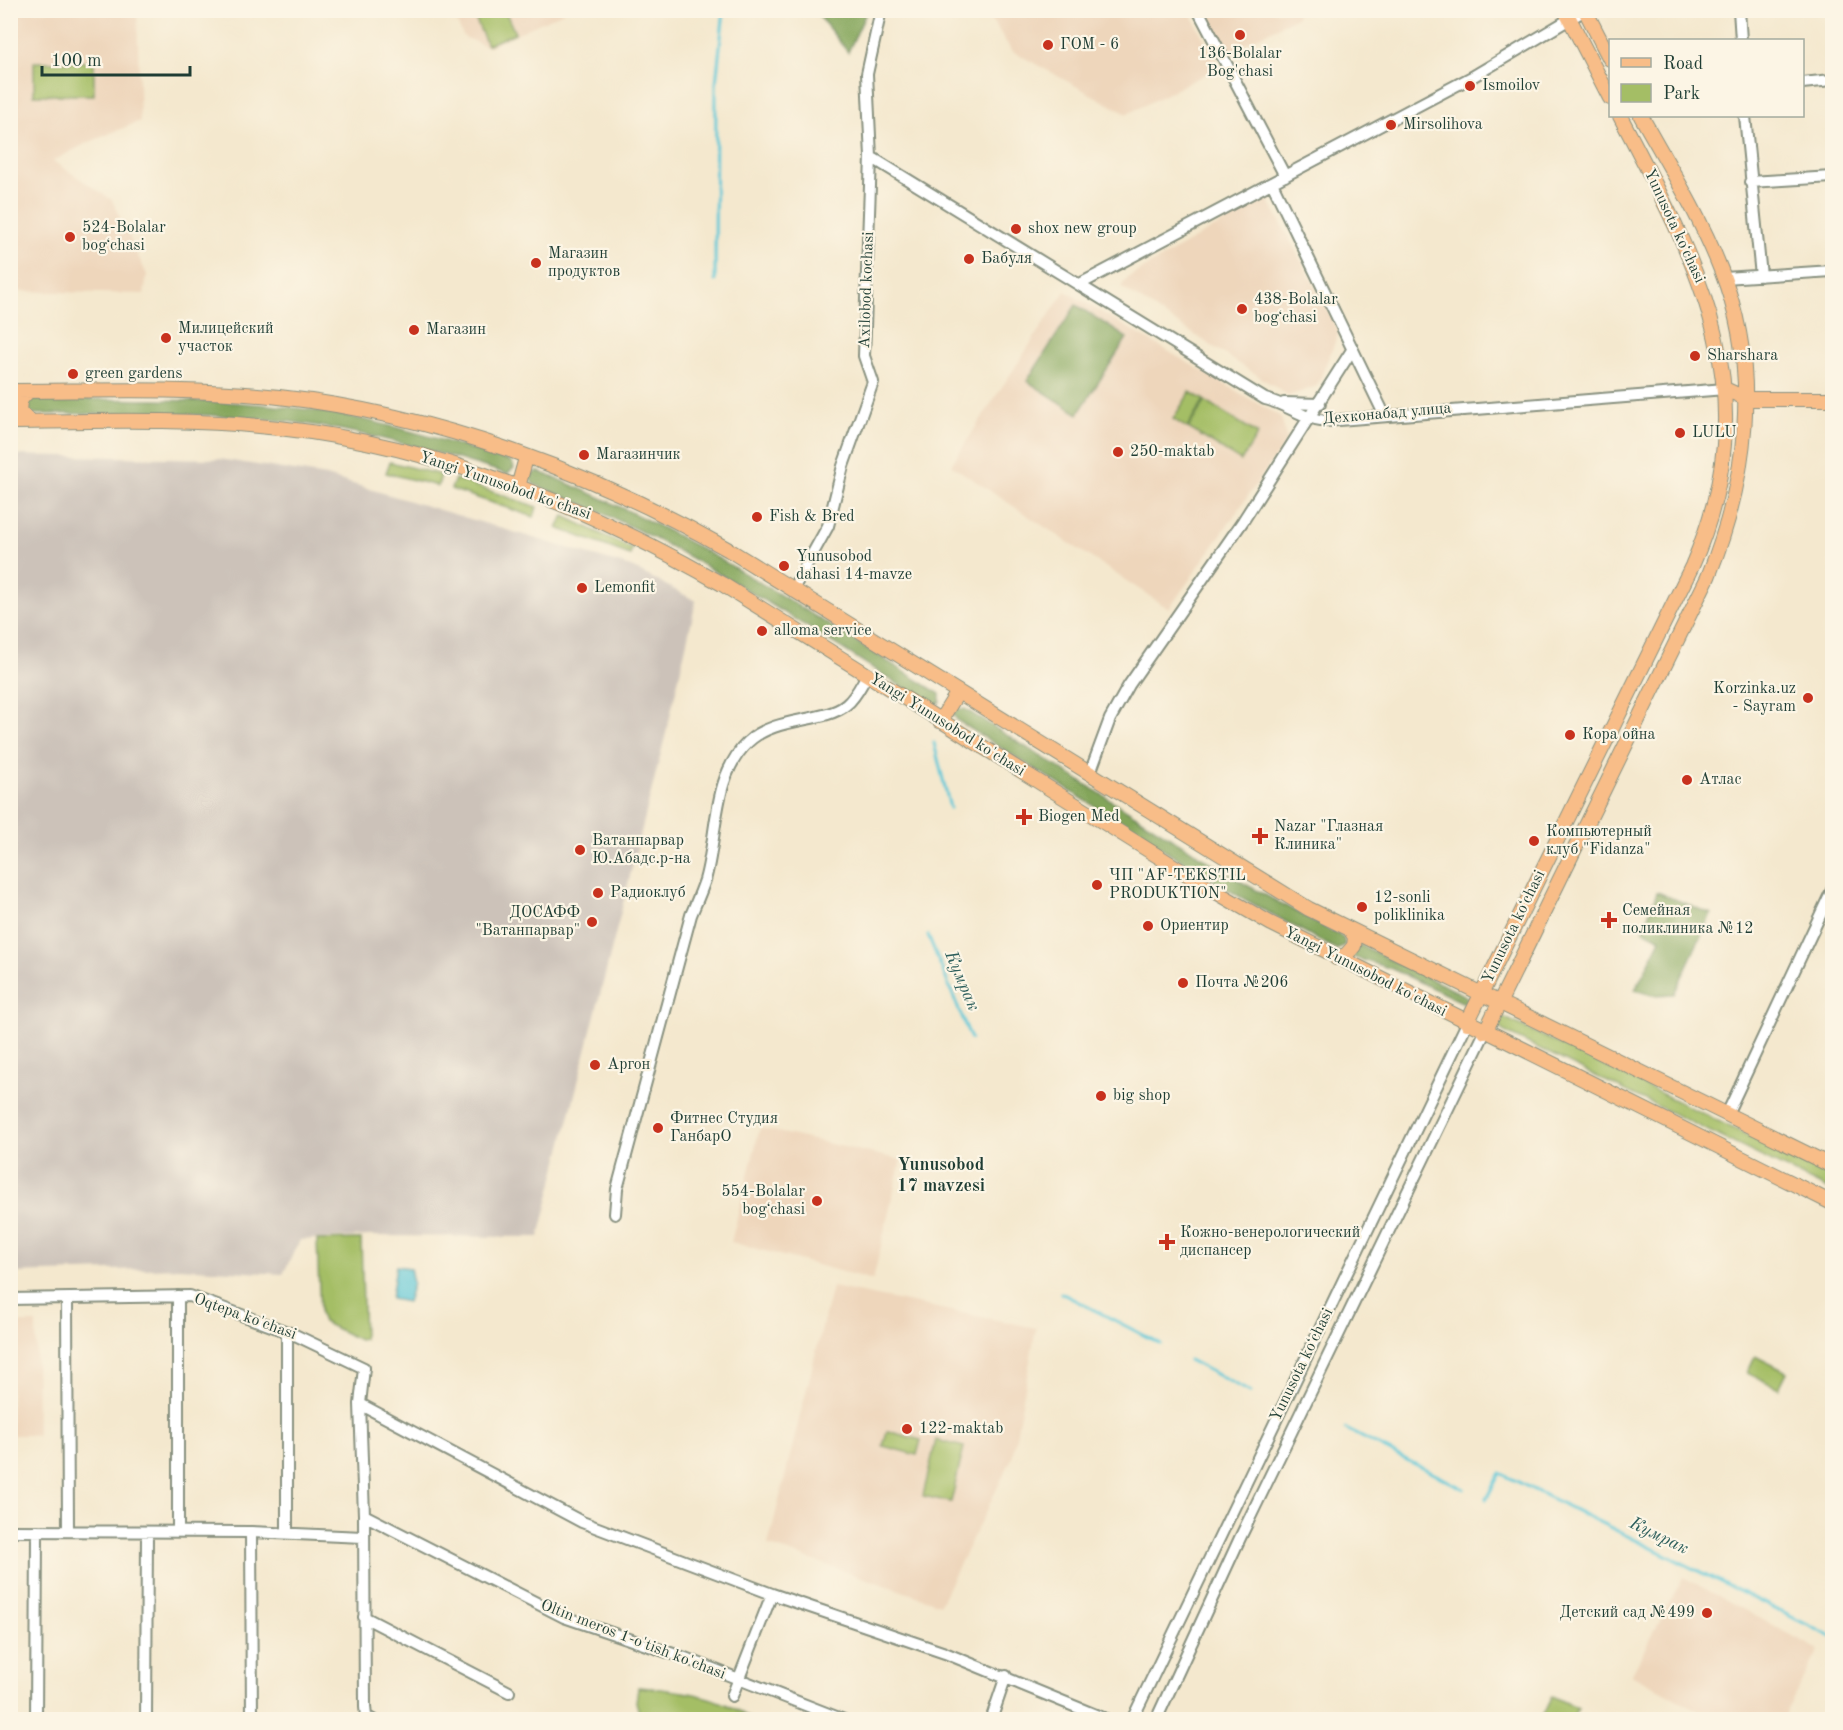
<svg xmlns="http://www.w3.org/2000/svg" width="1843" height="1730" font-family="'Old Standard TT',serif">
<style>
.built{fill:#eed6bb}
.industrial{fill:#ccc2b9}
.green{fill:#a4be65;stroke:#627e4c;stroke-width:1.5}
.forest{fill:#83a55a;stroke:#517147;stroke-width:1.5}
.water{fill:#5ec8d8;stroke:#3e8286;stroke-width:1.5}
.lines{fill:none;stroke-linecap:round;stroke-linejoin:round}
.stream{stroke:#5ec8d8;stroke-width:3}
.minor-casing{stroke:#8a9281;stroke-width:14}
.major-casing{stroke:#8a9281;stroke-width:16}
.minor{stroke:#fff;stroke-width:10}
.major{stroke:#f8bd88;stroke-width:14}
.poi-dot{fill:#c8321e;stroke:#fcf5e5;stroke-width:2}
.labels{text-anchor:middle;dominant-baseline:central;stroke-width:4.5;stroke-linejoin:round;paint-order:stroke}
.poi-label{font-size:16px;fill:#1f3d34;stroke:#fcf5e5;text-anchor:start}
.street-label{font-size:16px;fill:#1f3d34;stroke:#fcf5e5}
.water-label{font-size:18px;font-style:italic;fill:#2f605d;stroke:#fcf5e5}
.neighbourhood-label{font-size:18px;font-weight:bold;fill:#1f3d34;stroke:#fcf5e5}
</style>
<rect width="100%" height="100%" fill="#fcf5e5"/>
<filter id="ink" filterUnits="userSpaceOnUse"><feTurbulence type="fractalNoise" baseFrequency=".0167" numOctaves="2"/><feDisplacementMap in="SourceGraphic" scale="12" xChannelSelector="R" yChannelSelector="G"/><feConvolveMatrix kernelMatrix="1 2 1 2 8 2 1 2 1" color-interpolation-filters="sRGB"/></filter>
<filter id="wash" filterUnits="userSpaceOnUse"><feTurbulence type="fractalNoise" baseFrequency=".008" numOctaves="4" result="noise"/><feDisplacementMap in="SourceGraphic" scale="24" xChannelSelector="R" yChannelSelector="G"/><feGaussianBlur stdDeviation="1.35" result="paint"/><feColorMatrix in="noise" values="0 0 0 0 0 0 0 0 0 0 0 0 0 0 0 0 0 1.4 0 .05"/><feComposite in="paint" operator="in"/></filter>
<g filter="url(#wash)">
<rect width="100%" height="100%" fill="#f4e8ce"/>
<path class="built" d="M11,11H137L140,121L85,144L53,161L112,200L147,275L144,294L11,291Z
M451,11H566L488,47L464,37Z
M986,11H1189L1219,67L1127,114L1012,51Z
M1205,11H1296L1297,17L1227,53Z
M1267,197L1339,332L1317,386L1289,396L1121,287L1127,278Z
M1065,291L1281,417L1287,440L1169,609L951,465Z
M760,1128L901,1160L873,1280L731,1242Z
M832,1287L1036,1328L1012,1458L940,1604L768,1545Z
M11,1323H36L37,1435H11Z
M1683,1577L1819,1650L1782,1719H1714L1631,1675Z"/>
<path class="industrial" d="M11,455L219,459L326,476L631,567L696,601L669,721L539,1237L368,1236L300,1240L283,1274L179,1268L11,1273Z"/>
<path class="green" d="M472,11H505L515,33L487,45Z
M34,62H94V95H34Z
M1190,392L1204,400L1187,428L1173,419Z
M1205,401L1258,434L1241,461L1188,428Z
M390,462L441,475L438,486L386,473Z
M455,479L537,507L534,517L451,489Z
M564,516L632,549L630,555L557,528Z
M1501,1016L1832,1176V1191L1503,1031L1494,1021L1495,1017Z
M361,1239L364,1339L359,1340L323,1322L320,1314L317,1240Z
M1755,1356L1787,1372L1779,1388L1747,1373Z
M887,1431L921,1440L917,1455L883,1446Z
M936,1440L964,1447L951,1502L923,1496Z
M638,1687C678,1690 718,1694 751,1719H641L636,1702Z
M1552,1696L1578,1709L1572,1719H1541Z"/>
<path class="forest" d="M815,11H867L848,52Z
M1076,305L1127,338L1078,414L1027,381Z
M29,399C129,400 232,397 331,413C392,424 453,443 512,462L514,468L507,474C435,451 361,430 285,421C200,411 114,414 29,414L25,408Z
M537,471C681,526 809,613 940,694V702L933,706C803,625 677,538 533,484L530,476Z
M957,709H965L1245,884L1343,937L1345,945L1337,950L1237,895L958,721L953,714Z
M1657,892L1711,914L1674,994L1652,995L1635,990L1661,939L1643,930Z
M1360,945L1462,994L1468,998L1466,1004L1392,969L1353,957Z"/>
<path class="water" d="M396,1266L410,1268L413,1283L407,1302L391,1299Z"/>
<g class="lines">
<path class="stream" d="M715,281L716,83L724,10
M934,743L950,808
M928,935L971,1039
M1061,1293L1161,1344
M1189,1360L1250,1392
M1346,1429L1464,1489
M1486,1499L1500,1473L1832,1637"/>
</g>
</g>
<g filter="url(#ink)">
<g class="lines">
<g class="minor-casing">
<path id="minor" d="M1198,10L1285,176
M1739,10L1741,40
M1802,83L1832,80
M1745,116L1761,276
M871,157L1265,399C1287,404 1303,419 1326,421L1725,389
M1750,182L1832,177
M1272,183L1384,414
M1724,278L1832,271
M1080,284L1472,77L1585,10
M1284,403L1320,404
M793,589L828,526L843,466L873,382L864,356L871,157L867,74L881,10
M1090,773L1110,719L1129,685L1243,521L1352,350
M1727,1114L1832,890
M615,1214L617,1189L691,915C696,903 701,892 705,880C718,835 712,776 748,742C775,716 824,723 846,705C856,697 861,685 867,675
M178,1296V1531
M10,1299L190,1296L293,1334L364,1368L360,1404L582,1522L772,1594L945,1653L1108,1720
M67,1299L68,1531
M287,1332V1533
M360,1404L364,1515L365,1707L366,1716L373,1720
M364,1515L564,1617L685,1658L844,1720
M10,1531L251,1532L363,1537
M251,1532L252,1720
M364,1617L509,1692
M732,1696L772,1594
M36,1720L37,1531
M146,1720L147,1533
M991,1720L1006,1676
M1132,1720L1467,1023
M1156,1720L1240,1538L1485,1032"/>
</g>
<g class="major-casing">
<path id="major" d="M1565,10L1610,98
M1585,10L1610,59
M1725,389L1747,399H1832
M10,391C100,391 190,387 279,397C435,414 593,472 729,550L1309,909L1832,1166
M29,391C21,398 18,402 20,413L32,422
M10,422C100,421 190,418 279,428C436,445 586,506 722,584L1209,888L1270,923L1832,1203
M518,487L526,458
M940,721L958,692
M1336,958L1346,955L1354,946L1355,937L1351,931
M1467,1023L1692,566C1768,392 1700,269 1620,116
M1485,1032L1708,577C1748,478 1761,371 1721,270C1700,216 1669,166 1641,116"/>
</g>
<use href="#minor" class="minor"/>
<use href="#major" class="major"/>
</g>
</g>
<g class="poi-dot">
<circle cx="1240" cy="35" r="6"/>
<circle cx="1048" cy="45" r="6"/>
<circle cx="1470" cy="86" r="6"/>
<circle cx="1391" cy="125" r="6"/>
<circle cx="1016" cy="229" r="6"/>
<circle cx="70" cy="237" r="6"/>
<circle cx="969" cy="259" r="6"/>
<circle cx="536" cy="263" r="6"/>
<circle cx="1242" cy="309" r="6"/>
<circle cx="414" cy="330" r="6"/>
<circle cx="166" cy="338" r="6"/>
<circle cx="1695" cy="356" r="6"/>
<circle cx="73" cy="374" r="6"/>
<circle cx="1680" cy="433" r="6"/>
<circle cx="1118" cy="452" r="6"/>
<circle cx="584" cy="455" r="6"/>
<circle cx="757" cy="517" r="6"/>
<circle cx="784" cy="566" r="6"/>
<circle cx="582" cy="588" r="6"/>
<circle cx="762" cy="631" r="6"/>
<circle cx="1808" cy="698" r="6"/>
<circle cx="1570" cy="735" r="6"/>
<circle cx="1687" cy="780" r="6"/>
<path d="M1021 808h6v6h6v6h-6v6h-6v-6h-6v-6h6z"/>
<path d="M1257 827h6v6h6v6h-6v6h-6v-6h-6v-6h6z"/>
<circle cx="1534" cy="841" r="6"/>
<circle cx="580" cy="850" r="6"/>
<circle cx="1097" cy="885" r="6"/>
<circle cx="598" cy="893" r="6"/>
<circle cx="1362" cy="907" r="6"/>
<path d="M1606 911h6v6h6v6h-6v6h-6v-6h-6v-6h6z"/>
<circle cx="592" cy="922" r="6"/>
<circle cx="1148" cy="926" r="6"/>
<circle cx="1183" cy="983" r="6"/>
<circle cx="595" cy="1065" r="6"/>
<circle cx="1101" cy="1096" r="6"/>
<circle cx="658" cy="1128" r="6"/>
<circle cx="817" cy="1201" r="6"/>
<path d="M1164 1233h6v6h6v6h-6v6h-6v-6h-6v-6h6z"/>
<circle cx="907" cy="1429" r="6"/>
<circle cx="1707" cy="1613" r="6"/>
</g>
<g class="labels">
<g class="poi-label">
<text x="1060" y="45">ГОМ - 6</text>
<text x="1240" y="54" text-anchor="middle">136-Bolalar<tspan x="1240" dy="18">Bog'chasi</tspan></text>
<text x="1482" y="86">Ismoilov</text>
<text x="1403" y="125">Mirsolihova</text>
<text x="82" y="228">524-Bolalar<tspan x="82" dy="18">bogʻchasi</tspan></text>
<text x="1028" y="229">shox new group</text>
<text x="548" y="254">Магазин<tspan x="548" dy="18">продуктов</tspan></text>
<text x="981" y="259">Бабуля</text>
<text x="1254" y="300">438-Bolalar<tspan x="1254" dy="18">bogʻchasi</tspan></text>
<text x="178" y="329">Милицейский<tspan x="178" dy="18">участок</tspan></text>
<text x="426" y="330">Магазин</text>
<text x="1707" y="356">Sharshara</text>
<text x="85" y="374">green gardens</text>
<text x="1692" y="433">LULU</text>
<text x="1130" y="452">250-maktab</text>
<text x="596" y="455">Магазинчик</text>
<text x="769" y="517">Fish &amp; Bred</text>
<text x="796" y="557">Yunusobod<tspan x="796" dy="18">dahasi 14-mavze</tspan></text>
<text x="594" y="588">Lemonfit</text>
<text x="774" y="631">alloma service</text>
<text x="1796" y="689" text-anchor="end">Korzinka.uz<tspan x="1796" dy="18">- Sayram</tspan></text>
<text x="1582" y="735">Кора ойна</text>
<text x="1699" y="780">Атлас</text>
<text x="1038" y="817">Biogen Med</text>
<text x="1274" y="827">Nazar "Глазная<tspan x="1274" dy="18">Клиника"</tspan></text>
<text x="1546" y="832">Компьютерный<tspan x="1546" dy="18">клуб "Fidanza"</tspan></text>
<text x="592" y="841">Ватанпарвар<tspan x="592" dy="18">Ю.Абадс.р-на</tspan></text>
<text x="1109" y="876">ЧП "AF-TEKSTIL<tspan x="1109" dy="18">PRODUKTION"</tspan></text>
<text x="610" y="893">Радиоклуб</text>
<text x="1374" y="898">12-sonli<tspan x="1374" dy="18">poliklinika</tspan></text>
<text x="1622" y="911">Семейная<tspan x="1622" dy="18">поликлиника №12</tspan></text>
<text x="580" y="913" text-anchor="end">ДОСАФФ<tspan x="580" dy="18">"Ватанпарвар"</tspan></text>
<text x="1160" y="926">Ориентир</text>
<text x="1195" y="983">Почта №206</text>
<text x="607" y="1065">Аргон</text>
<text x="1113" y="1096">big shop</text>
<text x="670" y="1119">Фитнес Студия<tspan x="670" dy="18">ГанбарО</tspan></text>
<text x="805" y="1192" text-anchor="end">554-Bolalar<tspan x="805" dy="18">bogʻchasi</tspan></text>
<text x="1180" y="1233">Кожно-венерологический<tspan x="1180" dy="18">диспансер</tspan></text>
<text x="919" y="1429">122-maktab</text>
<text x="1695" y="1613" text-anchor="end">Детский сад №499</text>
</g>
<g class="street-label">
<text transform="translate(1674 226) rotate(65)">Yunusota koʻchasi</text>
<text transform="translate(867 290) rotate(-88)">Axilobod kochasi</text>
<text transform="translate(1387 414) rotate(-5)">Дехконабад улица</text>
<text transform="translate(505 486) rotate(19)">Yangi Yunusobod ko'chasi</text>
<text transform="translate(947 725) rotate(32)">Yangi Yunusobod ko'chasi</text>
<text transform="translate(1514 927) rotate(-64)">Yunusota koʻchasi</text>
<text transform="translate(1365 972) rotate(27)">Yangi Yunusobod ko'chasi</text>
<text transform="translate(245 1317) rotate(20)">Oqtepa ko'chasi</text>
<text transform="translate(1302 1365) rotate(-64)">Yunusota koʻchasi</text>
<text transform="translate(633 1640) rotate(21)">Oltin meros 1-o'tish ko'chasi</text>
</g>
<g class="water-label">
<text transform="translate(962 981) rotate(67)">Кумрак</text>
<text transform="translate(1659 1536) rotate(26)">Кумрак</text>
</g>
<g class="neighbourhood-label">
<text x="941" y="1165">Yunusobod<tspan x="941" dy="21">17 mavzesi</tspan></text>
</g>
</g>
<rect width="1843" height="1730" fill="none" stroke="#fcf5e5" stroke-width="36"/>
<rect x="1609" y="39" width="195" height="78" fill="#fcf5e5" stroke="#a4ab9e" stroke-width="1.5"/>
<rect x="1621" y="58" width="30" height="9" fill="#f8bd88" stroke="#a4ab9e" stroke-width="1.5"/>
<text x="1663" y="69" font-size="18" fill="#1f3d34">Road</text>
<rect x="1621" y="84" width="30" height="18" fill="#a4be65" stroke="#a4ab9e" stroke-width="1.5"/>
<text x="1663" y="99" font-size="18" fill="#1f3d34">Park</text>
<path d="M42 66v9h148v-9" fill="none" stroke="#1f3d34" stroke-width="3"/>
<text x="51" y="66" font-size="18" fill="#1f3d34" stroke="#fcf5e5" stroke-width="4.5" paint-order="stroke">100 m</text>
</svg>
